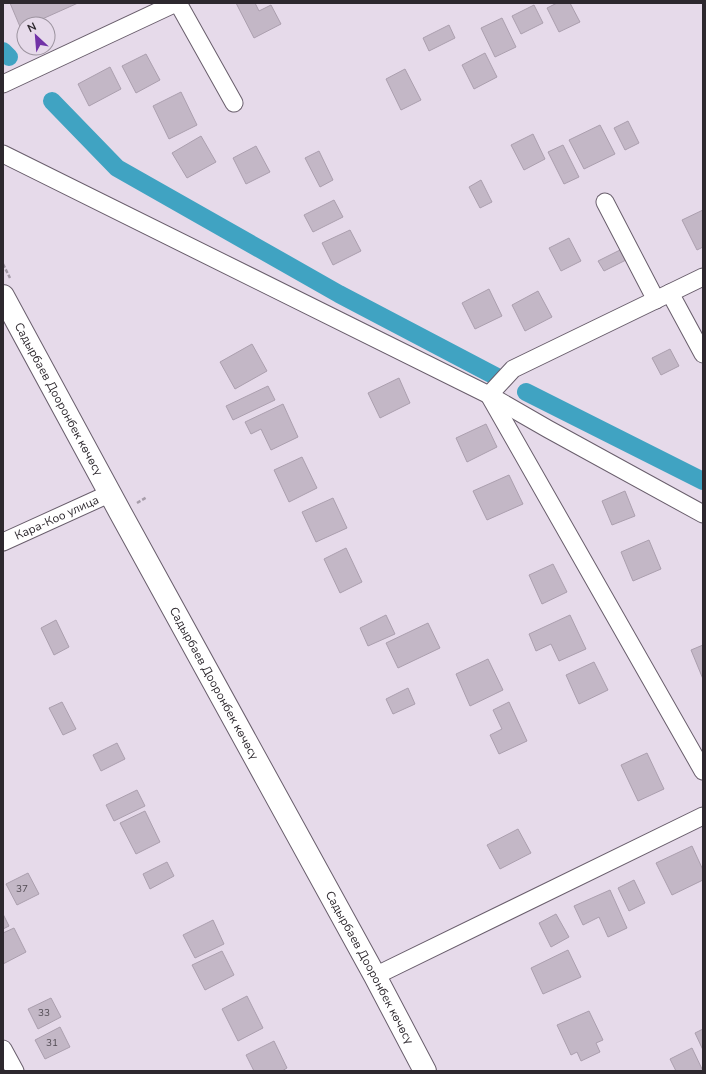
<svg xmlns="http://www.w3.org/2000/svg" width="706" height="1074" font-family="'Nunito Sans',sans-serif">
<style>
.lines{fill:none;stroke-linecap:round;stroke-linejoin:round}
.canal{stroke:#40a3c2;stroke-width:18}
.building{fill:#c3b7c6;stroke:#ab9fae}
.minor-casing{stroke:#695e6c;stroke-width:19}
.secondary-casing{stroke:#695e6c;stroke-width:24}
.path{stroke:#a79daa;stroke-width:2.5;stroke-dasharray:4 2;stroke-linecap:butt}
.minor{stroke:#fff;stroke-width:17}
.secondary{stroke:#fff;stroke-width:22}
.labels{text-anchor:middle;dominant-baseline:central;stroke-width:3.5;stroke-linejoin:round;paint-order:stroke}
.number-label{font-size:10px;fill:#524c54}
.street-label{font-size:12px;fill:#2d282e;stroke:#e6daea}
</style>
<rect width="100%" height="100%" fill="#e6daea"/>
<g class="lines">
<path class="canal" d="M3,51L9,57
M52,101L117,168L339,294L497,377
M526,392L703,481"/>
</g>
<path class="building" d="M10,3H78L31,24H24V27L21,29Z
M236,3H255L259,11L271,5L281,24L254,38Z
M557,3H570L580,22L559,32L547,8Z
M534,5L543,23L521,34L512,16Z
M502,18L516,47L495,57L481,28Z
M449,25L455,38L429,51L423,38Z
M485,53L497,77L474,89L462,65Z
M146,54L160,80L136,93L122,66Z
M110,67L121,89L89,106L78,84Z
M405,69L421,100L401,110L386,79Z
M181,92L197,125L169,139L153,106Z
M628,121L639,143L625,150L614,128Z
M600,125L615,154L584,169L569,140Z
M533,134L545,159L524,170L511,145Z
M201,136L216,162L187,178L172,153Z
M563,145L579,177L564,184L548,152Z
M256,146L270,172L246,184L233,158Z
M319,151L333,180L320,187L305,158Z
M481,180L492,202L480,208L469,187Z
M334,200L343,217L313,232L304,215Z
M703,210V247L697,250L682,220Z
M350,230L361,251L333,265L322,243Z
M569,238L581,261L561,271L549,248Z
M620,250L626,260L604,271L598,261Z
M489,289L502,316L475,329L462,303Z
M538,291L552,317L525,331L512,305Z
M252,344L267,371L235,389L220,362Z
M670,349L679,366L661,375L652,358Z
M399,378L410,403L380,418L368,393Z
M268,386L275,400L233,420L226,406Z
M283,404L298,437L271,450L261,429L251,434L245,422Z
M486,424L497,447L467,462L456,438Z
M302,457L317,488L289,502L274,470Z
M509,475L523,504L487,520L473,491Z
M625,491L635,516L612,525L602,501Z
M333,498L347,528L316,542L302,512Z
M649,540L661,569L633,581L621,552Z
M346,548L362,582L340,593L324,559Z
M553,564L567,592L542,604L529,575Z
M386,615L395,634L368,646L360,628Z
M570,615L586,649L559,661L551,644L536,651L529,634Z
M56,620L69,647L54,655L41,628Z
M428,623L440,648L398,668L386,643Z
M703,645V679L691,650Z
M488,659L503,690L470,706L456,674Z
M594,662L608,690L579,704L566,675Z
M408,688L415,704L393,714L386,699Z
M62,702L76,729L63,735L49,708Z
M509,702L527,741L499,754L490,735L502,729L493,710Z
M117,743L125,759L101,771L93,755Z
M647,753L664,789L638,801L621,765Z
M137,790L145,806L114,821L106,805Z
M145,811L160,842L136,854L120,823Z
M518,829L531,853L500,869L487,845Z
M692,846L703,870V880L672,895L656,863Z
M167,862L174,876L150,889L143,874Z
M28,873L39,894L17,905L6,884Z
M634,880L645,903L629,911L618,888Z
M610,890L627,928L608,937L599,917L583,925L574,906Z
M3,914L9,926L3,929Z
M556,914L569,937L551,947L539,923Z
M213,920L224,944L195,958L183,935Z
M14,928L26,952L3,964V933Z
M568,950L581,977L543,994L531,968Z
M222,951L234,975L205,990L192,965Z
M247,996L263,1028L238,1041L222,1009Z
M51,998L61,1017L38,1029L28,1009Z
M589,1011L603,1040L596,1043L600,1052L581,1061L577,1052L571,1055L557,1025Z
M60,1027L70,1047L45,1059L35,1040Z
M703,1029V1050L695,1033Z
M274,1041L287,1068L282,1071H254L246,1055Z
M692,1048L703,1071H676L670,1059Z"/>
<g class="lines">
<g class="minor-casing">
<g id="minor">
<path d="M178,3L234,103"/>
<path d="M3,84L176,3"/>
<path d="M3,154L489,395L548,429L703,514"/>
<path d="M605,202L656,300"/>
<path d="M703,277L513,369L489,395L703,771"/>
<path d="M670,293L703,354"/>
<path id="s1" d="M3,542L111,493"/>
<path d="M375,976L703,816"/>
<path d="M3,1049L15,1071"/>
</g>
</g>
<g class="secondary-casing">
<g id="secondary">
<path id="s2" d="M3,296L120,512L375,976L425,1071"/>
</g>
</g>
<path class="path" d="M3,264L10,278
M137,503L147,497"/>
<use href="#minor" class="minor"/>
<use href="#secondary" class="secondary"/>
</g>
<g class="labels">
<g class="number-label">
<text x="22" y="889">37</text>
<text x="44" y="1013">33</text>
<text x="52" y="1043">31</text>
</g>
<g class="street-label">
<text stroke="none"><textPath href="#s2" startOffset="117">Садырбаев Дооронбек көчөсү</textPath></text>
<text stroke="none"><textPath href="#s1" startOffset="59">Кара-Коо улица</textPath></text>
<text stroke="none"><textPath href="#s2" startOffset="441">Садырбаев Дооронбек көчөсү</textPath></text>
<text stroke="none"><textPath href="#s2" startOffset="765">Садырбаев Дооронбек көчөсү</textPath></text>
</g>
</g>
<rect width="706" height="1074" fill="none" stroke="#2d282e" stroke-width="8"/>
<g transform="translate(36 36) rotate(334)"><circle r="19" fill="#e6daea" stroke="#9c939f"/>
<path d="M0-3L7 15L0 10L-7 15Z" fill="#7132a7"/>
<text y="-6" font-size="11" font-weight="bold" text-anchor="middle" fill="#2d282e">N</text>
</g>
</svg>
